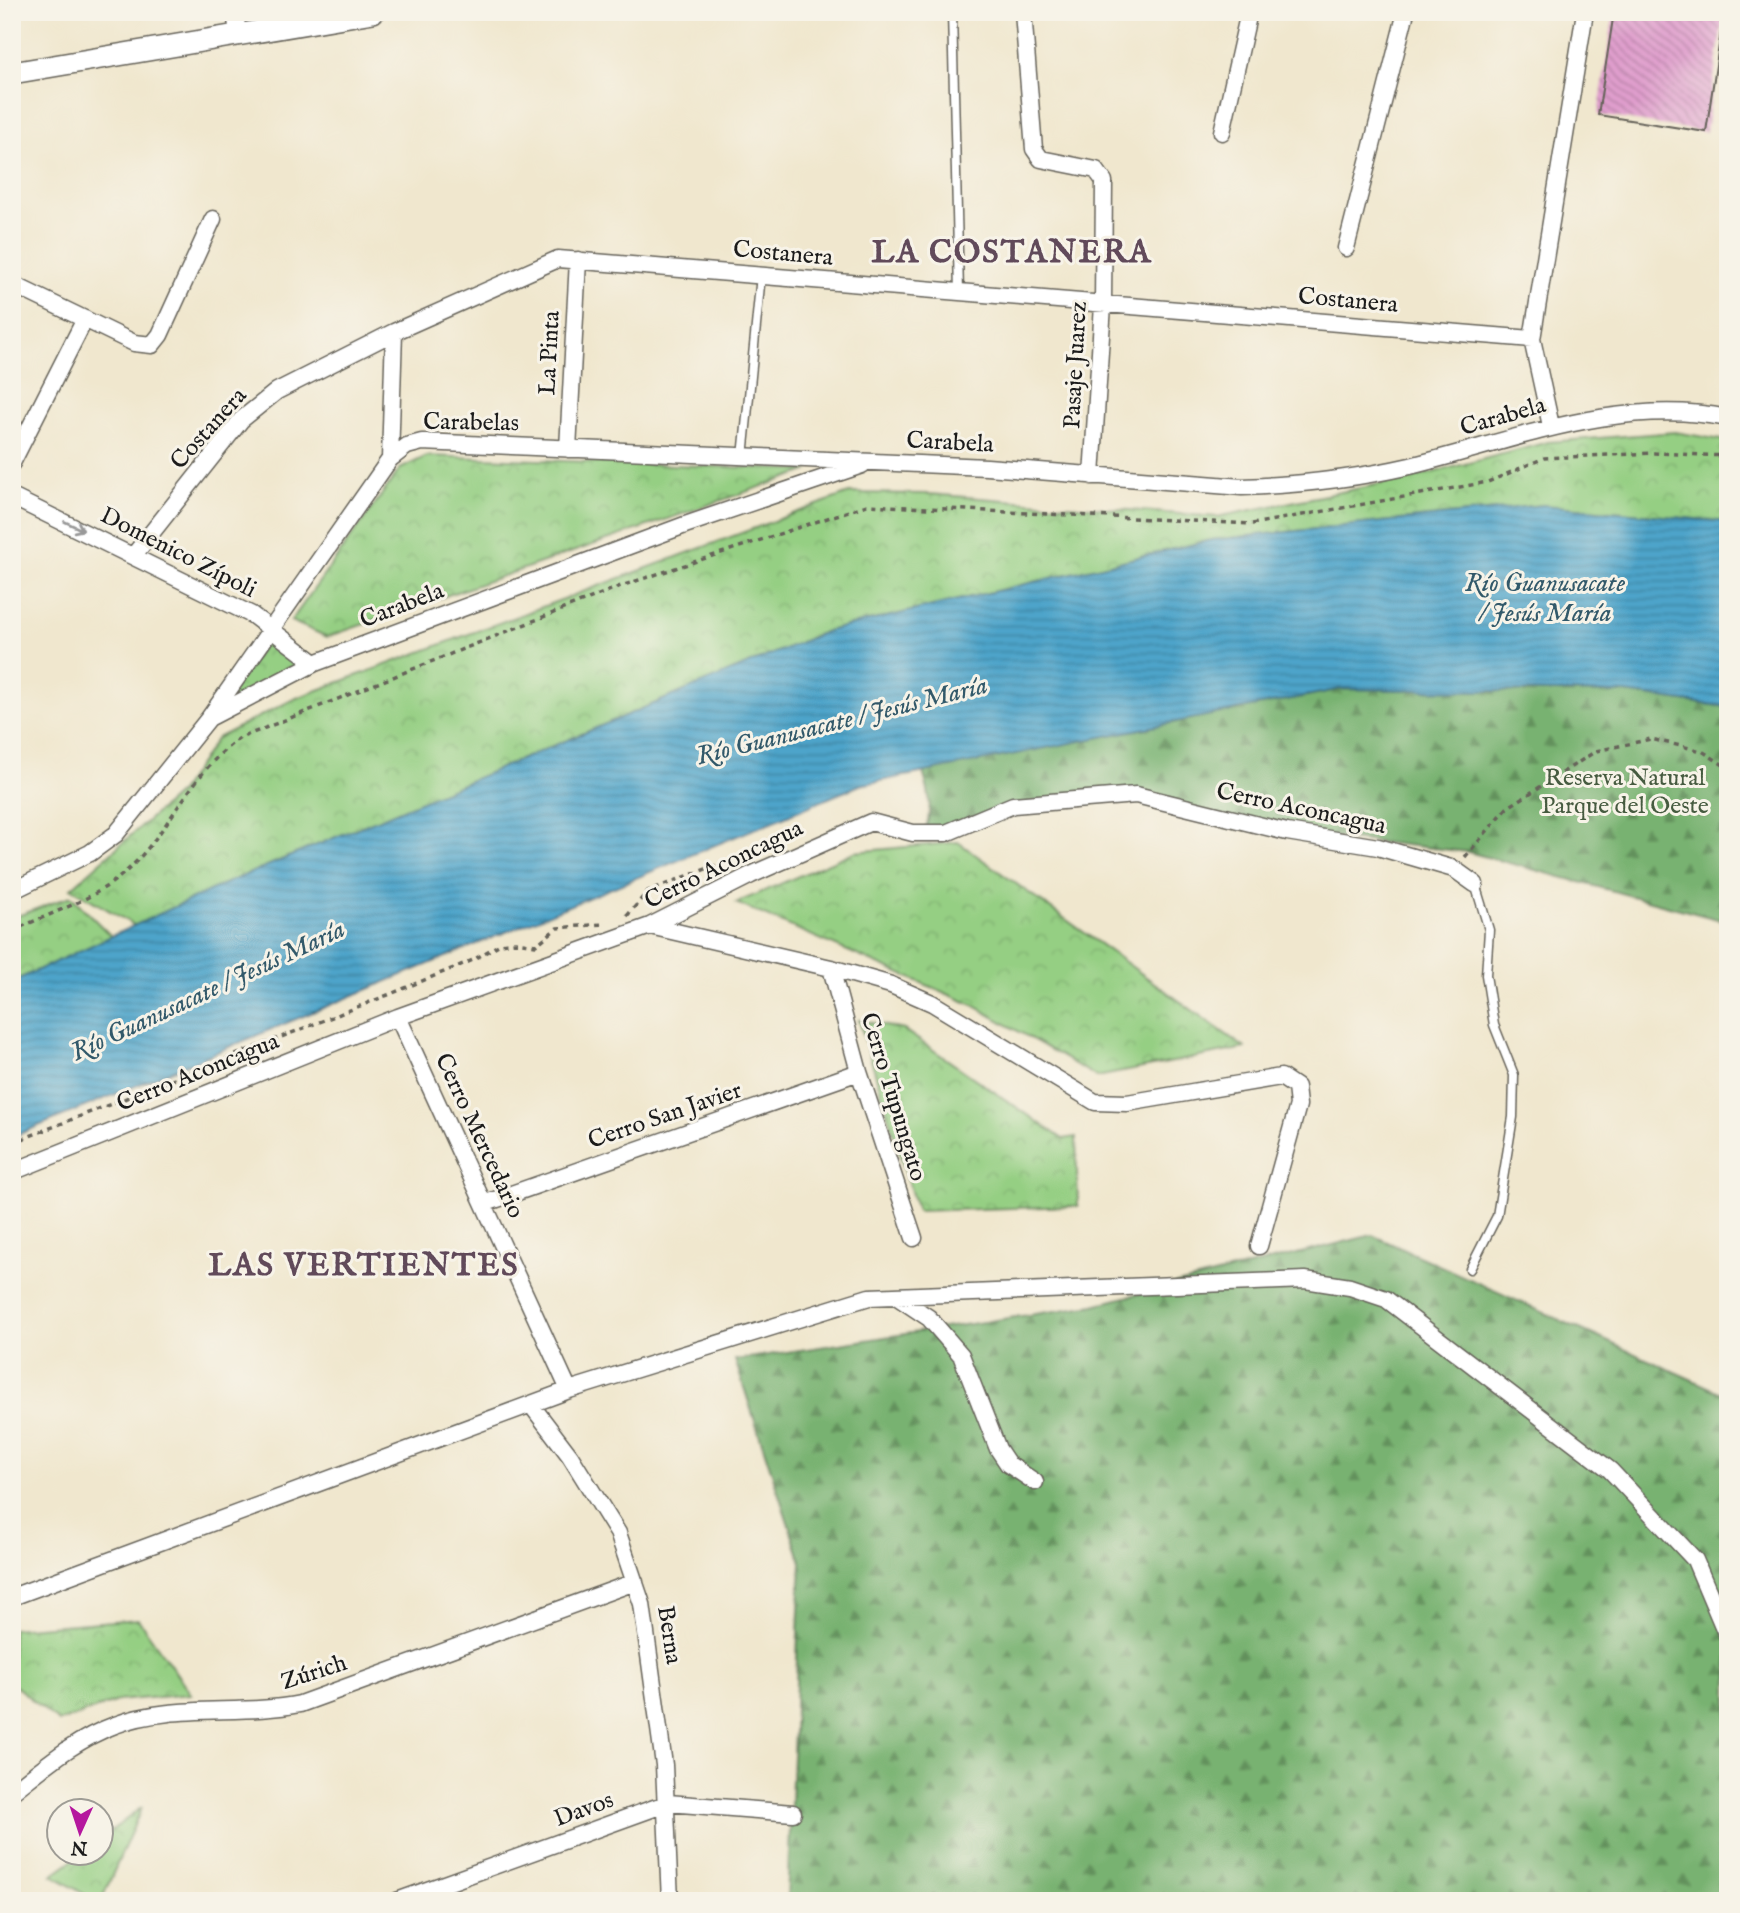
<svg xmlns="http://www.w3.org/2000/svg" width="1740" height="1913" font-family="'IM FELL English',serif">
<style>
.forest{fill:url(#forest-firs);stroke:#4a6746;stroke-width:2}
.park{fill:url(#park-crowns);stroke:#587650;stroke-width:2}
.water{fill:url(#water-rules);stroke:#346073;stroke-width:2}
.building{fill:url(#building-back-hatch)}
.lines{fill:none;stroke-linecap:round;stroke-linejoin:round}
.service-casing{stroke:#66635a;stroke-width:11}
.minor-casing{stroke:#66635a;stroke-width:19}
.tertiary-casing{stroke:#66635a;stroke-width:24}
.path{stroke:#66635a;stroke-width:3.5;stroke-dasharray:5 5;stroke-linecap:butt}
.service{stroke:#fff;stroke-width:8}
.minor{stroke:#fff;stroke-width:16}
.tertiary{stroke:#fff;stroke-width:21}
.oneway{stroke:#999}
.labels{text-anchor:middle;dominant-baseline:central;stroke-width:6;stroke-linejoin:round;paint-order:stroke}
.street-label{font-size:24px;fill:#1c1c1c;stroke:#f7f3e8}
.park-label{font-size:24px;fill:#465b40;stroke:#f7f3e8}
.water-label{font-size:26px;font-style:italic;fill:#32596a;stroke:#f7f3e8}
.district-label{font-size:32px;font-weight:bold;letter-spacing:2px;fill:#614a5a;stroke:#f7f3e8}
</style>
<defs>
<pattern id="forest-firs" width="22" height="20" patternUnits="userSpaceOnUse" patternTransform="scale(1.75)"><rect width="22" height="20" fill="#78b271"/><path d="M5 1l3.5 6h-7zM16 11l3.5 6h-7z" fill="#62905c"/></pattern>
<pattern id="park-crowns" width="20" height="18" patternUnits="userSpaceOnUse" patternTransform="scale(1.75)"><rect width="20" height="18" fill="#95cf83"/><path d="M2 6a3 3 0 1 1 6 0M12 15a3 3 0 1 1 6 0" fill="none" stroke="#80b171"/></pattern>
<pattern id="water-rules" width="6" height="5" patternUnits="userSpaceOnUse" patternTransform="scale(1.75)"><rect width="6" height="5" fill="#4da4ca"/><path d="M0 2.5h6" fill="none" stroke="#3f85a3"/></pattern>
<pattern id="building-back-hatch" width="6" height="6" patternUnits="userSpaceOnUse" patternTransform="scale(1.75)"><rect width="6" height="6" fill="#e09ecd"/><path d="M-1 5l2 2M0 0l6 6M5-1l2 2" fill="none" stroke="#b580a6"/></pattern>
</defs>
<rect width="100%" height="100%" fill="#f7f3e8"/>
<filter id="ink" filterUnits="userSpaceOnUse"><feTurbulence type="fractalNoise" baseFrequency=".0143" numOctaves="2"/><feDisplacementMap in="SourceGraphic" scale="14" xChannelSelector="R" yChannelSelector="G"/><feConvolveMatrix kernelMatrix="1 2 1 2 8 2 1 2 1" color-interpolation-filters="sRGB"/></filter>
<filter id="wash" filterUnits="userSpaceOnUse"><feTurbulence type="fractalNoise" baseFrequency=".00686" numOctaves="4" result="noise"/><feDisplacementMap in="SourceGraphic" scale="28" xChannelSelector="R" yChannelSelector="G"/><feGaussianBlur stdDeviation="1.57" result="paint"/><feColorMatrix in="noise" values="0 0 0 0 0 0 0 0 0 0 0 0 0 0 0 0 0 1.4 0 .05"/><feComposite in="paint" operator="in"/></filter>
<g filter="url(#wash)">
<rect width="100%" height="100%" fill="#f0e7ce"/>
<path class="forest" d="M1341,689L1625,693L1728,707V922L1468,852L1287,832L1136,795L1013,805L924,833C933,810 930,795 923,772Z
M1372,1235L1728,1396V1901H787L801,1562L735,1360L1094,1305Z"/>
<path class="park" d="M1675,432L1728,441V522L1543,505L1211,540L827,631L224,884L141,929L71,888L180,792L217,738L294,699L849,493L929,494L1217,517L1420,476L1548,442Z
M427,456L809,470L327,637L291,621L400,469Z
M270,636L305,662L222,705Z
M958,842L1245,1048L1097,1077L973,1005L736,903L854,852Z
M71,896L112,937L12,982V918Z
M859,1020L904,1030L1063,1139L1076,1137L1078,1206L917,1211Z
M138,1619L191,1694L117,1701L59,1722L12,1683V1629Z
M142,1807L101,1901H96L52,1875L81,1854H102V1838Z"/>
<path class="water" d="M1543,505L1728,522V707L1625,693L1341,689L860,785L12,1137V982L224,884L827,631L1211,540Z"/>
<g id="blocks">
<path class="building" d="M1614,12H1724L1706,132L1598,115Z"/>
</g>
</g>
<g filter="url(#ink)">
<use href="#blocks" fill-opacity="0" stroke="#66635a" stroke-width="2"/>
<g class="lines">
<g class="service-casing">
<path id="service" d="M952,12L959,292
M743,457L761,275
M1470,1269L1497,1216L1513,1117L1514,1075L1494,1025L1486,975L1489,930L1475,884"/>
</g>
<g class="minor-casing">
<path id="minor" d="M235,12L238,34
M1023,12L1034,149L1041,159L1096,170L1104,181L1103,305L1092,476
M1222,132L1249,12
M1346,248L1406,12
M12,284L134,343L152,345L160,335L213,219
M1551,426L1532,339L1585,12
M568,449L578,260
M390,459L394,332
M12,463L85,319
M12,497L252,615L315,663
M134,555L241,420L277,391L394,332L558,259L1532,339
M211,717L315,663L685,525L862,465
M12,891L90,853L116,834L209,718L390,459L407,446L422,442L987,467L1242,487C1295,485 1358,478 1410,466C1513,441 1620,396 1728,418
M650,926L831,968L891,985L932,1003L1095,1102L1127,1103L1281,1077L1296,1087L1298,1105L1259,1246
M831,968L859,1072L914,1238
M398,1017L569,1390
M12,1172L398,1017L650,926L751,875L871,822L913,833H946L1013,805L1136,795L1287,832L1378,847L1454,869L1475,884
M486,1203L859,1072
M896,1296L929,1318L961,1355L998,1449L1008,1464L1035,1482
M532,1406L570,1456L618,1533L642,1604L664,1765L670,1901
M12,1597L569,1390L869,1297L1305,1280L1350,1287L1386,1299L1610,1470L1695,1560L1726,1633
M12,1792C44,1767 76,1739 115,1725C171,1703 241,1716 300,1704L635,1582
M397,1901L668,1803L793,1813"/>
</g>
<g class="tertiary-casing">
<path id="tertiary" d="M12,73L373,12"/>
</g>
<path class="path" d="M1465,857L1507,808L1596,751L1651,739L1702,751L1728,768
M627,916L648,891L740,856L748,859
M12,931C48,914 91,901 122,875C168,836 190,772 240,738L621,586L867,505L1252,524L1488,482L1544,458L1654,453L1728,456
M12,1143L388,995L473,960L500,944L515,942L536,945L557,928L603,924"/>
<use href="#service" class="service"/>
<use href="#minor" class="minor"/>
<use href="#tertiary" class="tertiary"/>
</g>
<defs><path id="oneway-shaft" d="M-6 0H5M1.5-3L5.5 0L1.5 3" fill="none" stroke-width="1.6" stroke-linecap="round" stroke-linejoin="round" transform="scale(1.75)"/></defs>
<use class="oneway" href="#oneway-shaft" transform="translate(74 526) rotate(25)"/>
</g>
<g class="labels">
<g class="street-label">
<text transform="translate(783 254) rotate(5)">Costanera</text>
<text transform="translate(1348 301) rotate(5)">Costanera</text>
<text transform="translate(550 353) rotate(-87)">La Pinta</text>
<text transform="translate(1076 365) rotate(-87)">Pasaje Juarez</text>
<text transform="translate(1503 417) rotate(-16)">Carabela</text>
<text transform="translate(471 423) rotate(1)">Carabelas</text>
<text transform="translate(209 429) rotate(-48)">Costanera</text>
<text transform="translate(950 443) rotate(3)">Carabela</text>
<text transform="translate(178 553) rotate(27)">Domenico Zípoli</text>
<text transform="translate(402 606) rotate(-21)">Carabela</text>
<text transform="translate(1301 809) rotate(12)">Cerro Aconcagua</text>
<text transform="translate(724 865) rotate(-26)">Cerro Aconcagua</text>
<text transform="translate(198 1073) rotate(-22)">Cerro Aconcagua</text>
<text transform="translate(893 1097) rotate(73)">Cerro Tupungato</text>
<text transform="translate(665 1116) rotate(-19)">Cerro San Javier</text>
<text transform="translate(479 1136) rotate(65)">Cerro Mercedario</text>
<text transform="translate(669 1635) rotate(81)">Berna</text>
<text transform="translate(314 1673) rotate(-18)">Zúrich</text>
<text transform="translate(584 1810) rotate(-20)">Davos</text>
</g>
<g class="park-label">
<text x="1625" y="778">Reserva Natural<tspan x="1625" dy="28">Parque del Oeste</tspan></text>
</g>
<g class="water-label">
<text x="1545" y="583">Río Guanusacate<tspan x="1545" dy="30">/ Jesús María</tspan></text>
<text transform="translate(842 721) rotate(-14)">Río Guanusacate / Jesús María</text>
<text transform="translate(208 991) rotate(-25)">Río Guanusacate / Jesús María</text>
</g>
<g class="district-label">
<text x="1012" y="253">LA COSTANERA</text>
<text x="364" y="1266">LAS VERTIENTES</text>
</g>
</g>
<rect width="1740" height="1913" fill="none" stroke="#f7f3e8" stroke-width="42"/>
<g transform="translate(80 1832) rotate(183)"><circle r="33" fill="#f7f3e8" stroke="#9f9d96" stroke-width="2"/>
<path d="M0-5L12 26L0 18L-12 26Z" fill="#b5179e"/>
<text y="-10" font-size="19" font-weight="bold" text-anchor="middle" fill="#1c1c1c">N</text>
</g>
</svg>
